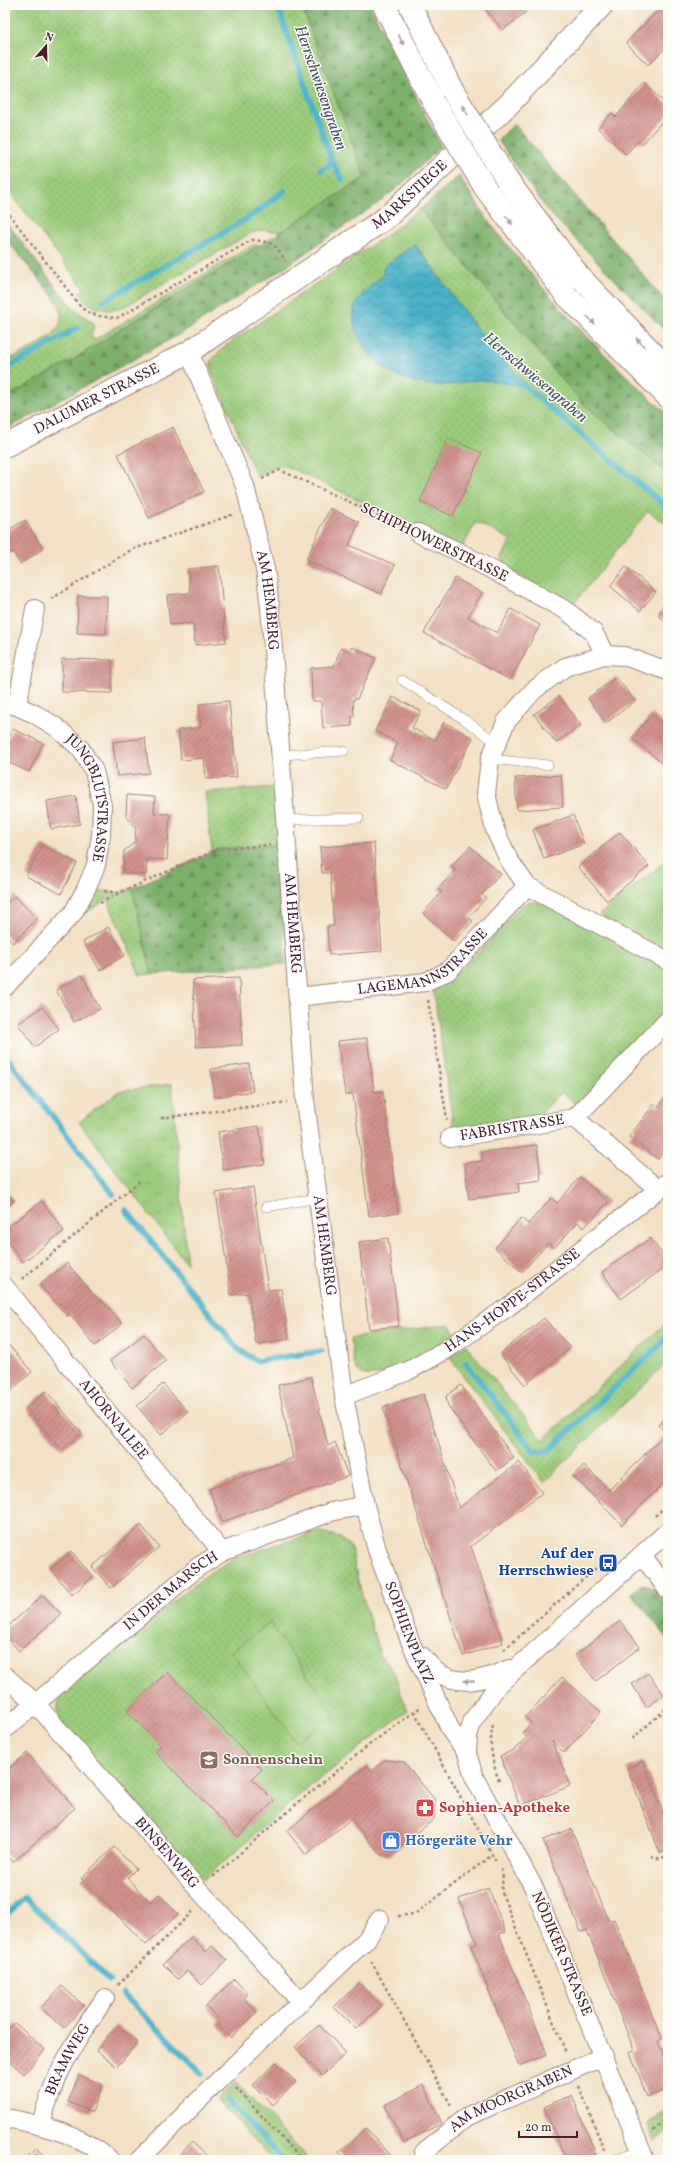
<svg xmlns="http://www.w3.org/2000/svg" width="673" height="2165" font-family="Vollkorn,serif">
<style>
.grass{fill:url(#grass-dots);stroke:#727553}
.forest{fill:url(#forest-firs);stroke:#63674b}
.park{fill:url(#park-tufts);stroke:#727553}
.pitch{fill:#9bcb7b;stroke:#727553}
.water{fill:url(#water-waves);stroke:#496879}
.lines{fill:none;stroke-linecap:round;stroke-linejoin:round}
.stream{stroke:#48b1c7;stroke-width:6}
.building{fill:url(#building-hatch)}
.service-casing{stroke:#9e8078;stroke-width:10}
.minor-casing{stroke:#9e8078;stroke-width:20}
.tertiary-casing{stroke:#9e8078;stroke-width:24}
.trunk-casing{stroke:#9e8078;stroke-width:24}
.path{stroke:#9e8078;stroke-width:2.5;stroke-dasharray:3 3;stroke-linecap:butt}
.service{stroke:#fff;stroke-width:9}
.minor{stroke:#fff;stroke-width:18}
.tertiary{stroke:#fff;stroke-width:22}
.trunk{stroke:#fff;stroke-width:22}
.trunk-bridge-casing{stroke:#9e8078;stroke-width:24;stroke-linecap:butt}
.trunk-bridge{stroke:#fff;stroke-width:22}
.oneway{fill:#ae9aa0}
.labels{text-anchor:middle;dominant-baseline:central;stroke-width:3;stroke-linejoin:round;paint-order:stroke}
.street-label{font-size:15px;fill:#4a1f2b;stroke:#fdfcf7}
.transit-label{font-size:15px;font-weight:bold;fill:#164399;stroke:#fdfcf7;text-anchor:end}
.education-label{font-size:15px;font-weight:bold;fill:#785e54;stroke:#fdfcf7;text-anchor:start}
.health-label{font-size:15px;font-weight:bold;fill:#be3a42;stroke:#fdfcf7;text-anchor:start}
.shop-label{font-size:15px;font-weight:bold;fill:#366cbe;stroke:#fdfcf7;text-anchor:start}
.water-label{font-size:16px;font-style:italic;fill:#495969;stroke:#fdfcf7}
</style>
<defs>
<pattern id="grass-dots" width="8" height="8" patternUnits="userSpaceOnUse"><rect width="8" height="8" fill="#9bcb7b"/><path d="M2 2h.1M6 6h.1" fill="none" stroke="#87ae6a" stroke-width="1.8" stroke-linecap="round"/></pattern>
<pattern id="forest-firs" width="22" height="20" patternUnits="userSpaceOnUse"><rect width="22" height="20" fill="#7caf6b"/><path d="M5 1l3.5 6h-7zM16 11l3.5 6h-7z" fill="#688e58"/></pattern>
<pattern id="park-tufts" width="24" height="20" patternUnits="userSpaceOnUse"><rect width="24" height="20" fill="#9bcb7b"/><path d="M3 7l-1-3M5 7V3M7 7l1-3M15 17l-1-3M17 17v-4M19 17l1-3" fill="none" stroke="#87ae6a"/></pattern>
<pattern id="water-waves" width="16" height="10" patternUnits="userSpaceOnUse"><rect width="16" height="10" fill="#48b1c7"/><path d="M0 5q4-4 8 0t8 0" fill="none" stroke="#3e8fa2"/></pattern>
<pattern id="building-hatch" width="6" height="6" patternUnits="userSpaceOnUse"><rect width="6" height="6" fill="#d1928d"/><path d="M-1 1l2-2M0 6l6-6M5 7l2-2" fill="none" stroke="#ac7773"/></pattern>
</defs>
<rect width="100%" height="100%" fill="#fdfcf7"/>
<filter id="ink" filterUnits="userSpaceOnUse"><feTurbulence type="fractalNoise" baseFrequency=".025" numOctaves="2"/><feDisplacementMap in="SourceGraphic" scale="8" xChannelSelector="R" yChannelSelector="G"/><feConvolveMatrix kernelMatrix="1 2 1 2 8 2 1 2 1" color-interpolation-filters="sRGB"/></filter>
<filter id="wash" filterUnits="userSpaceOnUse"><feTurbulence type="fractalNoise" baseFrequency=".012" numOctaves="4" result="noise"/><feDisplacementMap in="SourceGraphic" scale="16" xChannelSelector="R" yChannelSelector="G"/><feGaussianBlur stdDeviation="0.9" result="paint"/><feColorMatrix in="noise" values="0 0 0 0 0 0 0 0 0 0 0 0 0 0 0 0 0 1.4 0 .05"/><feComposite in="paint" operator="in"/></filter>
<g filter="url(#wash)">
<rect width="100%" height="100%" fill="#f2e1c4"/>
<path class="grass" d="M5,5H301L365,177L280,232L263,230L251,233L122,308C104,313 89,308 79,292L84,289L5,186Z
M420,209L555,372L586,406L668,474V526L648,511L573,605L504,567L502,558L511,540L476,522L462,548L288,467L279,466L257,477L211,370V361L224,347L388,234Z
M253,245H260L116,332L73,360L5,398V362C32,346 82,332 52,295L58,290L74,309L95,324L91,335L94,340Z
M275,787L279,844L212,852L205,792Z
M668,859V953L599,915Z
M132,888L152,974L140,975L107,899L54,934L86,889L119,893Z
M535,902L544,903L668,968V1014L577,1105L562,1092L535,1120L454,1131L433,987C468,971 492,936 518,908L526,903Z
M668,1321V1361L544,1482L449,1357L466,1345L543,1440Z
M449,1324L456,1334C440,1343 373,1390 358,1371C352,1364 352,1348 351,1338Z
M319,1531L339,1537L351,1547L358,1581L380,1655L393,1670L407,1711L298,1796L204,1879L62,1724C56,1712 57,1705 62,1692L206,1575L233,1559Z
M236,2082L309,2160H272L217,2100Z
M668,2108V2131L654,2142L648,2124Z"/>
<path class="forest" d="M301,5H370L441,146L401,185L378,203L282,269L180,334L5,430V398L73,360L116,332L254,249L365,177Z
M514,124L668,304V334L547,210L498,140Z
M459,176C472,195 483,215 497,232C548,297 606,360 668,414V474L586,406L555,372L420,209Z
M5,220L58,290L52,295L5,238Z
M279,844L286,964L152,974L132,888L219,849Z
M642,1584L655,1589L668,1607V1639L631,1593Z"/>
<path class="park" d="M172,1084L187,1264L79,1122L119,1091Z"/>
<path class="pitch" d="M270,1623L335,1715L296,1742L231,1651Z"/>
<path class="water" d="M415,244L478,330L528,388C513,385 495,380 480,380C468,380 456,385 444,385C406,385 373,371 358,335C345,305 362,293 383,275L384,266Z"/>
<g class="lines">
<path class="stream" d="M277,5L332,161L342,179
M321,170L328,166L332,161
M103,301L221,234L254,214L284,191
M5,369L79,327
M521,383L668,508
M5,1055L113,1194
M126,1210L238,1349L257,1361L322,1351
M466,1363L533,1450L541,1452L549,1450L668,1337
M5,1916L25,1897L110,1981
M123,1994L202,2073
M228,2100L283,2160"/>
</g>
<g id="blocks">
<path class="building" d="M482,5H520L526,12L503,30Z
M658,5H668V45L648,65L626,43L660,8Z
M644,83L668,105V115L642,144L638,141L626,154L598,128L612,113L616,117Z
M173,427L204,492L149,518L118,454Z
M448,438L482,453L453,516L420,502Z
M330,508L359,522L349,545L395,565L381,594L306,560Z
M25,520L43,549L20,564L13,552L5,556V532Z
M219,566L226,642L195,645L193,623L170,625L167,595L190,593L188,569Z
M626,567L656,592L640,611L610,586Z
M455,578L482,593L468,617L497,633L511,609L540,625L510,680L424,633Z
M78,596H107L106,634L77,633Z
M668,603V624L658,615Z
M352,647L376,658L357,699H353L354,716H352V726L323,728L321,701H312L311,668L334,666L341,648L350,652Z
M62,659L112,660V693L62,692Z
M616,677L635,701L606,723L588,698Z
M559,696L581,725L556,743L534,714Z
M393,697L421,711L412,728L435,740L444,722L473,738L446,789L390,760L398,743L375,731Z
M229,701L237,777L206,779L204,758L181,760L178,730L201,727L199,704Z
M652,714L668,728V768L632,738Z
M13,729L43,743L29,772L5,761V745Z
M145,738L149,773L117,776L113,742Z
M561,775L563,807L517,810L515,778Z
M127,795L155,797L154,813L170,814L167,860L147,859L146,875L123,873L124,851L135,842L136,828L126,816Z
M76,796L80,824L51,829L47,801Z
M573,815L584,844L544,859L533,830Z
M620,832L649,866L607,901L578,867Z
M374,843L382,951L329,955L327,926H334L330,873H322L320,847Z
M42,845L77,863L61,894L26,876Z
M470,846L501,874L482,894L486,898L469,917L473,921L454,941L423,913L442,892L438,889L455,870L451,866Z
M15,896L37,919L13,943L5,934V905Z
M108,927L125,955L100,970L83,942Z
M82,975L100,1009L74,1022L56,990Z
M239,978L242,1045L196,1047L193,980Z
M42,1007L59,1029L35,1047L18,1024Z
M367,1038L374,1092L383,1091L398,1213L369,1216L353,1094L345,1095L338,1041Z
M249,1064L253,1091L215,1097L211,1069Z
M668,1094V1146L658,1159L629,1137L654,1104L658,1107Z
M259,1126L265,1164L223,1170L218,1132Z
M537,1145L541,1180L518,1183L519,1192L469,1199L465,1163L483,1161L482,1152Z
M580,1177L608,1202L584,1228L578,1222L554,1248L548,1243L522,1272L495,1248L521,1218L528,1224L551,1198L557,1203Z
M253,1187L268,1290L281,1289L289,1339L256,1344L248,1293L231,1295L216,1193Z
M5,1190L14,1201L5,1208Z
M42,1201L64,1231L23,1262L5,1238V1229Z
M388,1238L399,1326L369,1329L359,1242Z
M650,1238L668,1262V1265L621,1299L602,1272Z
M67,1263L94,1295L108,1307L122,1324L95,1346L70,1314L67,1316L40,1285Z
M544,1318L570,1348L525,1385L500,1354Z
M144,1334L166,1361L132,1388L110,1361Z
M5,1341L32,1372L7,1394L5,1392Z
M311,1377L328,1446L335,1442L348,1476L222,1522L209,1489L293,1458L278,1385Z
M163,1384L188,1412L161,1435L137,1406Z
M461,1385L514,1458L496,1471L448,1406L446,1396Z
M46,1391L82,1433L62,1450L26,1408Z
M423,1394L459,1508L519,1462L542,1493L471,1546L503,1643L463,1656L383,1407Z
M668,1416V1479L622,1525L573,1476L584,1465L609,1490L666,1433L659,1425Z
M141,1525L159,1547L111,1588L92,1567Z
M71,1551L93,1577L72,1595L50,1569Z
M43,1595L61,1614L19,1651L5,1636V1629Z
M620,1621L640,1647L596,1681L575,1655Z
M167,1672L262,1769L252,1779L274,1801L238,1837L155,1751L161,1746L127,1711Z
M648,1673L664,1695L647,1707L632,1684Z
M562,1677L601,1712L564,1753L552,1741L570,1786L520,1806L500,1756L514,1750L527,1737L522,1733L531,1723L525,1717Z
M27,1753L75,1808L13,1862L5,1853V1772Z
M385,1760L404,1762L435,1800L434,1819L389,1856L380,1854L351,1819L306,1855L287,1831L367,1765L372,1771Z
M643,1761L668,1824V1850L660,1853L627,1768Z
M571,1829L609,1921L614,1919L662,2039L658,2041L668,2067V2089L647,2097L630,2052L634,2050L587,1930L581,1932L543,1840Z
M114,1847L136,1869L127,1878L150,1902L159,1894L178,1914L146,1945L81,1878Z
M488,1888L506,1932L499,1934L547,2054L519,2066L471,1946L477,1943L459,1899Z
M191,1937L206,1952L212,1946L227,1960L202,1985L187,1971L178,1979L163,1964Z
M234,1979L248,1994L244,1998L257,2012L230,2038L217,2024L220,2021L206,2006Z
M359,1983L381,2006L356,2029L334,2007Z
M62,1986L84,2006L64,2028L41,2008Z
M15,2023L45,2050L24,2074L5,2057V2033Z
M117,2025L138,2042L117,2067L96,2050Z
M319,2025L346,2053L322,2076L295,2047Z
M276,2062L296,2082L273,2105L253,2085Z
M79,2075L103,2085L92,2112L68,2102Z
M423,2085L442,2123L404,2143L385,2105Z
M572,2095L596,2155L585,2160H566L544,2107Z
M366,2128L395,2160H346L339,2152Z
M192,2142L211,2160H175Z
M36,2148L49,2160H25Z"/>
</g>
</g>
<g filter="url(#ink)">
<use href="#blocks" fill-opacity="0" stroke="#9e8078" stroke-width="1"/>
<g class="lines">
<g class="service-casing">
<path id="service" d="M402,680L465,720L497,743
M281,755L344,751
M490,759L548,765
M285,820L359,818
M266,1207L318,1198
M614,2160L641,2149"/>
</g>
<g class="minor-casing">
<g id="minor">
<path id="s1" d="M189,352L245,486L265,569L270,607L305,1100L344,1396L365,1505L377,1550L410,1641L451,1731L467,1753"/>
<path d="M418,533L461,553L567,611L594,633L605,655"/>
<path d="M668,671L624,656L605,655L565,667L534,690L506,722L490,759L486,794L495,830L509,860L527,886L668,961"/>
<path id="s2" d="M5,703L17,706L35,714L56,727L80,748L94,771L102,805L101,835L96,865L86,889L73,913L5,987"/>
<path d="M17,706L35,609"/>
<path id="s3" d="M298,997L425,982L448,971L527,886"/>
<path d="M575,1118L659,1190"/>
<path id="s4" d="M450,1138L575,1118L668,1020"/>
<path id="s5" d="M5,1287L222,1552"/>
<path id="s6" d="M344,1396L408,1371L444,1351L509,1306L668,1182"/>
<path d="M642,1555L668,1590"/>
<path d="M422,1656C427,1661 431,1668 437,1672C461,1688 486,1679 509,1669"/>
<path id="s7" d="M5,1676L35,1703L199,1890L301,2002"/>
<path id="s8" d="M5,1729L198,1567L222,1552L331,1512L365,1505"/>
<path d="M5,2120L12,2119C48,2127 82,2135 110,2160"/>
<path id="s9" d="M41,2125C52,2076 77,2039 105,1998"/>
<path id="s10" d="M424,2152L468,2116L604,2056"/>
<path d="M139,2160L224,2075L366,1940L380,1919"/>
<path d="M645,2160L534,1888L474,1777L467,1753L468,1736L473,1720L498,1685L668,1531"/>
</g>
</g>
<g class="tertiary-casing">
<g id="tertiary">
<path id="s11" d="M5,446L189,352L387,217L509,104L602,5"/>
</g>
</g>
<g class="trunk-casing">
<path id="trunk" d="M384,5L435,105
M410,5L452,90
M507,180L579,276L668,369
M486,189L567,296L668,397"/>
</g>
<path class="path" d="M5,209L80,306L87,312L98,316L117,318L252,240C272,242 276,243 285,261
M262,479L280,470L402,526
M51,599L131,550L234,514
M104,891L119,893L219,849L270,845
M100,903L119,893
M428,1000L447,1120
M161,1118L287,1102
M22,1279L140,1181
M655,1516L668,1504
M504,1650L597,1567
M414,1711L496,1862
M493,1725C488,1744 493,1766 500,1783
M632,1739L668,1707
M651,1856L660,1859L668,1855
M501,1869L503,1878L501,1891L566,2053
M213,1877L300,1801L374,1741L421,1707
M398,1916L415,1914L492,1855
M371,1961L452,2107
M118,1985L193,1911
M579,2086L604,2150
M236,2088L302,2160
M653,2131L668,2118"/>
<use href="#service" class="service"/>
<use href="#minor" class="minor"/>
<use href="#tertiary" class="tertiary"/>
<use href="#trunk" class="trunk"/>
<g class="trunk-bridge-casing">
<path id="trunk-bridge" d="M452,90L507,180
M435,105L486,189"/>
</g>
<use href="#trunk-bridge" class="trunk-bridge"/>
</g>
<defs><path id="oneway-solid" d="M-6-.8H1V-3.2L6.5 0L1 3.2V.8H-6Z"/></defs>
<g class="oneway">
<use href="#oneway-solid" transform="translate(401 40) rotate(63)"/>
<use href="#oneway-solid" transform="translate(465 110) rotate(-121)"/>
<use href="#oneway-solid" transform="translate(509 220) rotate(53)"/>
<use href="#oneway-solid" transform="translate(591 320) rotate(46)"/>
<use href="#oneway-solid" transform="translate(640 342) rotate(-133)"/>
<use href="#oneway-solid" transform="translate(469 1681) rotate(-180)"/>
</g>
</g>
<defs>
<g id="bus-square" transform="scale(1)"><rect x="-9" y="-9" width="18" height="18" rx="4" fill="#1a4fb4" stroke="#fdfcf7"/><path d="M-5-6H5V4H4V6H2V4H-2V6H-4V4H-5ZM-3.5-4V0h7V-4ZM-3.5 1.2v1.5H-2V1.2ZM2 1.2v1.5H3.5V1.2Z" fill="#fff"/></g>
<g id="school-square" transform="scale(1)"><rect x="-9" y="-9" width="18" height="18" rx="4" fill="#8d6e63" stroke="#fdfcf7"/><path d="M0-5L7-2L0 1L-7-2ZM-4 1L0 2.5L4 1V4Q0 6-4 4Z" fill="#fff"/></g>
<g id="pharmacy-square" transform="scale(1)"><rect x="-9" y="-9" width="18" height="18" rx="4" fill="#e0444e" stroke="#fdfcf7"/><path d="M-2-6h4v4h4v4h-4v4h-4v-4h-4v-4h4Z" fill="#fff"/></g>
<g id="shop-square" transform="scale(1)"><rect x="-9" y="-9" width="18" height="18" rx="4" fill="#3f7fe0" stroke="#fdfcf7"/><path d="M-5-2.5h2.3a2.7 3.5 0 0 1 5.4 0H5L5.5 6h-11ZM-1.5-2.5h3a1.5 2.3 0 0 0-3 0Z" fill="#fff"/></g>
</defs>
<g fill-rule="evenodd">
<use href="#bus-square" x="608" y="1563"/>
<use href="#school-square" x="209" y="1760"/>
<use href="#pharmacy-square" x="425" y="1808"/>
<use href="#shop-square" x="391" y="1841"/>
</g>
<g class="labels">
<g class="street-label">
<text stroke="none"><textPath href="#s11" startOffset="478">MARKSTIEGE</textPath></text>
<text stroke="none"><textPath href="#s11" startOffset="103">DALUMER STRASSE</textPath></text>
<text transform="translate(434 543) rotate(26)">SCHIPHOWERSTRASSE</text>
<text stroke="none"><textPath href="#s1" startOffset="262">AM HEMBERG</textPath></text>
<text stroke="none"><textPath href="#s2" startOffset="140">JUNGBLUTSTRASSE</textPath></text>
<text stroke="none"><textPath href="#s1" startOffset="586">AM HEMBERG</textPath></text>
<text stroke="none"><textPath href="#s3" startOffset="134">LAGEMANNSTRASSE</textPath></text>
<text stroke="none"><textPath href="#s4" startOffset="63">FABRISTRASSE</textPath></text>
<text stroke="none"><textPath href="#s1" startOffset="910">AM HEMBERG</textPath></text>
<text stroke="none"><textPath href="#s6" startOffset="195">HANS-HOPPE-STRASSE</textPath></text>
<text stroke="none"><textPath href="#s5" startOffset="171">AHORNALLEE</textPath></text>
<text stroke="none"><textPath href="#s8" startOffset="216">IN DER MARSCH</textPath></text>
<text stroke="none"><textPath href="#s1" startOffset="1308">SOPHIENPLATZ</textPath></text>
<text stroke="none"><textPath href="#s7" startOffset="240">BINSENWEG</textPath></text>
<text transform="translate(561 1954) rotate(67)">NÖDIKER STRASSE</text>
<text stroke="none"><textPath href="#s9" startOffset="71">BRAMWEG</textPath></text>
<text stroke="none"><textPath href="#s10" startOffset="103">AM MOORGRABEN</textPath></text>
</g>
<g class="transit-label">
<text x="594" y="1554">Auf der<tspan x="594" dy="17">Herrschwiese</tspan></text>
</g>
<g class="education-label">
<text x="223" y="1760">Sonnenschein</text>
</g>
<g class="health-label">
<text x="439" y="1808">Sophien-Apotheke</text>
</g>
<g class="shop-label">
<text x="405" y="1841">Hörgeräte Vehr</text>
</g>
<g class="water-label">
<text transform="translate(320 88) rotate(71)">Herrschwiesengraben</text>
<text transform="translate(535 378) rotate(40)">Herrschwiesengraben</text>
</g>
</g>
<rect width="673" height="2165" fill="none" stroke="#fdfcf7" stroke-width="20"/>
<g transform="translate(46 46) rotate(20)" stroke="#fdfcf7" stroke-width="3" paint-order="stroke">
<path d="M0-3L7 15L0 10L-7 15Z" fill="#4a1f2b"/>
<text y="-6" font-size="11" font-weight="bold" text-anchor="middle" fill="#4a1f2b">N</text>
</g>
<path d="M519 2131v6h58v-6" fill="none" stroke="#4a1f2b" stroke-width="2"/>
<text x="525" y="2131" font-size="12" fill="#4a1f2b" stroke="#fdfcf7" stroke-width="3" paint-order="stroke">20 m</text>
</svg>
